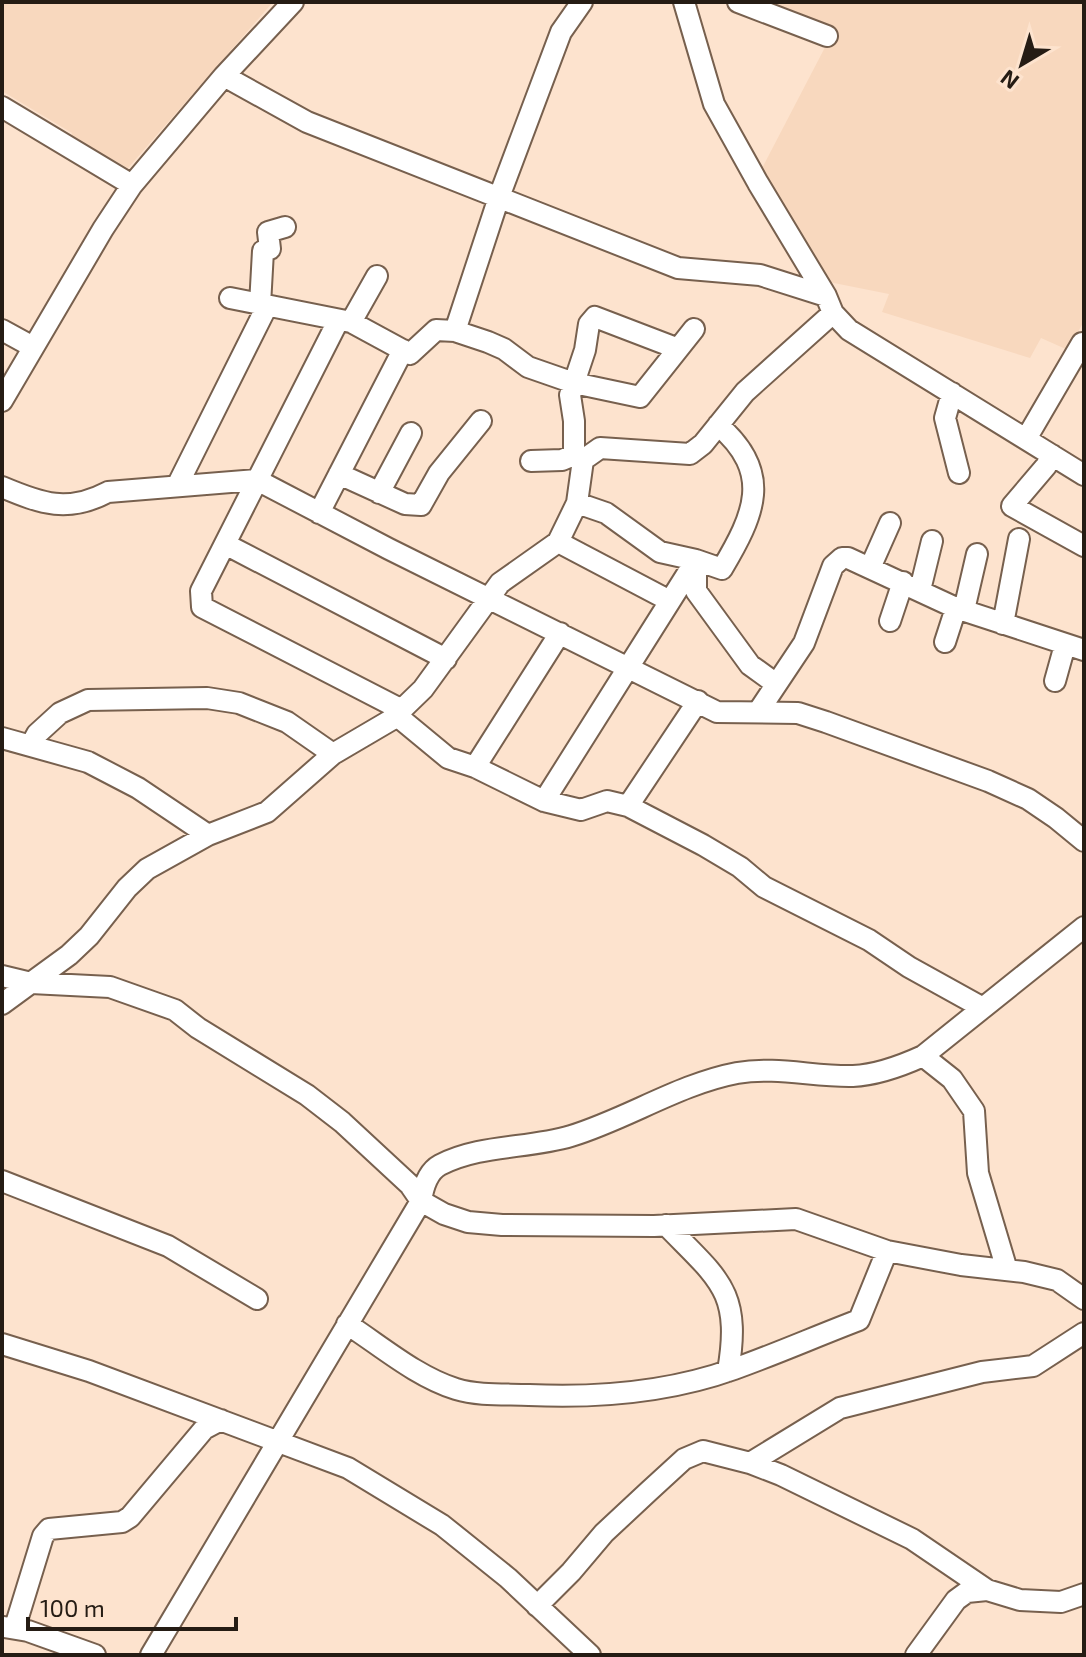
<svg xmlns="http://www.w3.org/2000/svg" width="1086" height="1657" font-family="'Exo 2',sans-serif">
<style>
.built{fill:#f8d8be}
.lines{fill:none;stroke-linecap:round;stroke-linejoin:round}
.minor-casing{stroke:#77604e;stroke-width:24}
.minor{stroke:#fff;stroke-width:20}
</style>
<rect width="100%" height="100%" fill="#fde3ce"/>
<path class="built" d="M2,2H273L128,168L71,137L72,133L2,91Z
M755,2H1084V321L1068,350L1041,338L1030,358L882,312L889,294L829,282L760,172L834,30Z"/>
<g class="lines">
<g class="minor-casing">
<path id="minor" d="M684,2L714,104L758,183L826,296L833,313L849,330L1084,475
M738,2L827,36
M224,76L307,122L678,268L760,275L826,296
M2,107L132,185
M230,298L351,322L410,354L436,330L455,331L488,342L504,349L528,367L574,383L640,397L694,329
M260,305L263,251L270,249L268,232L285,227
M338,321L201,591L202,607L402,710
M351,322L377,276
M2,330L33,347
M455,331L499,197L561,32L582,2
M952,393L945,418L959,473
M2,401L103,229L132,185L224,76L293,2
M1026,439L1082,343L1084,344
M1052,455L1046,466L1012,506L1084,546
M583,460L574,455V421L570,395L585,350L589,324L595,317L676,348
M531,461L562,460L574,455
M339,474L405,504L421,505L439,473L481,421
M177,486L267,306
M2,487C42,504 68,513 108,492L257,480L389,549L717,712L798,713L826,722L988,781L1028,799L1056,818L1084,841
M379,493L411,433
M577,503L606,513L660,552L696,560V591L750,665L775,683
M319,513L403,350
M558,542L670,601
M225,544L446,659
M870,568L890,523
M920,590L932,541
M964,610L977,554
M890,621L903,582
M1003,624L1019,539
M945,642L956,608
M1055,681L1065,645
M758,712L804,643L833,566L842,558H848L956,608L1084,650
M396,715L448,758L475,767L544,801L581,810L607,801L628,806L698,701
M2,738L88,762L138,788L208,835
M31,745L37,734L60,713L88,700L207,698L239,703L287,722L333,754
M475,767L560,633
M544,801L696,560L722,569C754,515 774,473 718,425
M628,806L703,845L740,867L764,887L869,940L909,967L983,1008
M2,976L31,983L110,987L175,1010L198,1028L307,1095L342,1122L410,1185L421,1201L444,1214L468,1222L502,1225L654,1226L796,1219L887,1251L961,1265L1024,1272L1057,1280L1084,1299
M2,1004L69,955L89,936L127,888L147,869L208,835L267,812L333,754L391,720L423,689L500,583L558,542L577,503L583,460L600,448L690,454L703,444L745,392L833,313
M923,1056L952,1079L974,1111L978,1173L1007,1270
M2,1181L168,1246L257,1299
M666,1225C718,1279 742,1290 728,1371
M347,1324C381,1346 417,1377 456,1389C479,1396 505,1394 529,1395C596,1398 670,1392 734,1369C776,1354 817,1336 859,1320L887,1251
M2,1344L89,1371L348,1468L442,1525L508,1578L590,1655
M750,1463L840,1408L982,1372L1033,1366L1084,1333
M537,1606L571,1572L604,1533L648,1492L684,1459L703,1451L750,1463L781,1475L912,1539L987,1590L1020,1600L1061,1602L1084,1594
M4,1627L28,1631L95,1655
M15,1627L43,1536L49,1529L122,1522L130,1517L204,1429L221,1420
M151,1655L421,1201C423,1188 427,1172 440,1165C481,1144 528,1149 571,1136C627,1119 679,1084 737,1073C776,1066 814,1077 853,1076C877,1075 901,1066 923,1056L1084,927
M916,1655L956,1600L967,1592L987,1590"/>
</g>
<use href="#minor" class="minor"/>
</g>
<rect width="1086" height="1657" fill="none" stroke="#251c14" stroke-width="8"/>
<g transform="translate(1022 64) rotate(218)" stroke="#fde3ce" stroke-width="6" paint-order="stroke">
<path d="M0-6L14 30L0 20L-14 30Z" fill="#251c14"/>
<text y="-12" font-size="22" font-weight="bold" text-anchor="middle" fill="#251c14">N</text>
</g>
<path d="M28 1617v12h208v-12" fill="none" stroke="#251c14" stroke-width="4"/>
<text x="40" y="1617" font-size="24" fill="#251c14" stroke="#fde3ce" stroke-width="6" paint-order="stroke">100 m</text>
</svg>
